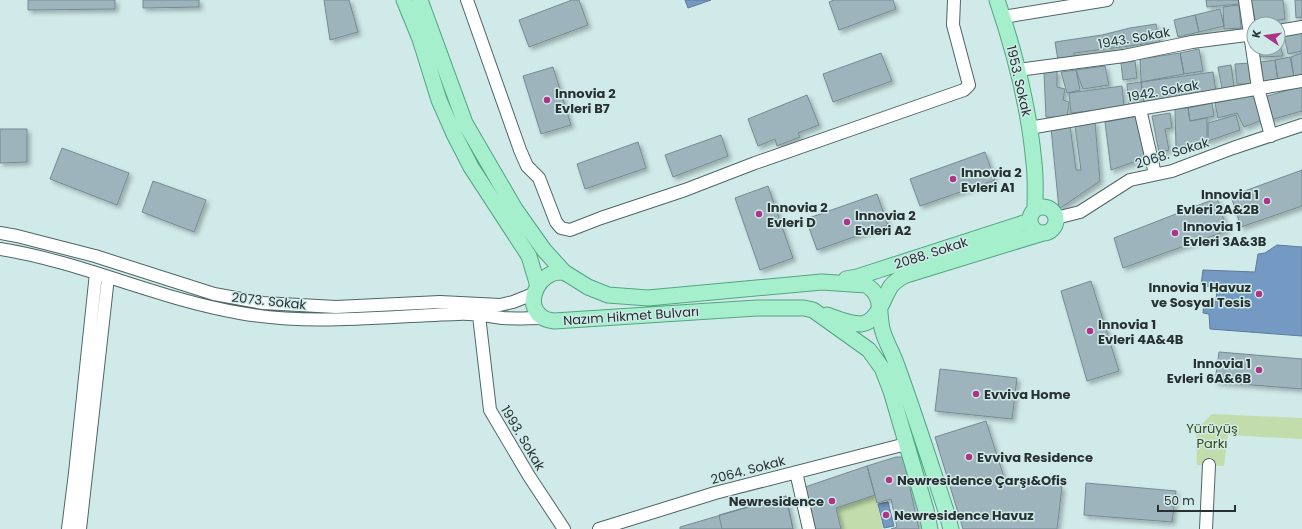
<svg xmlns="http://www.w3.org/2000/svg" width="1302" height="529" font-family="Poppins,sans-serif">
<style>
.green{fill:#c2dcab}
.water{fill:#749ac4;stroke:#5d7a98}
.building{fill:#9db4bc;stroke:#758b93;filter:url(#shadow)}
.lines{fill:none;stroke-linecap:round;stroke-linejoin:round}
.minor-casing{stroke:#4e6664;stroke-width:14}
.major-casing{stroke:#53a581;stroke-width:17}
.minor{stroke:#fff;stroke-width:12}
.major{stroke:#a6efcd;stroke-width:15}
.poi-dot{fill:#ae3488;stroke:#d0eae9;stroke-width:1.5}
.labels{text-anchor:middle;dominant-baseline:central;stroke-width:3;stroke-linejoin:round;paint-order:stroke}
.street-label{font-size:13px;fill:#273131;stroke:#d0eae9}
.poi-label{font-size:13px;font-weight:bold;fill:#273131;stroke:#d0eae9;text-anchor:start}
.park-label{font-size:13px;fill:#304913;stroke:#d0eae9}
</style>
<defs>
<filter id="shadow"><feDropShadow dx="3" dy="3" stdDeviation="2" flood-color="#0004"/></filter>
</defs>
<rect width="100%" height="100%" fill="#d0eae9"/>
<path class="green" d="M1212,414L1302,418V439L1228,435L1224,466L1197,465L1196,430Z
M875,495L883,529H841L836,508Z"/>
<path class="water" d="M685,0H711L688,8Z
M1277,245L1302,247V336L1210,329L1209,314L1203,313L1204,301L1216,302L1217,288L1201,285L1203,270L1255,272L1258,254L1265,253Z
M888,502L894,526L884,528L878,504Z"/>
<path class="building" d="M28,0H115V9L28,10Z
M143,0H199V7L143,8Z
M324,0H349L358,32L330,40Z
M572,0H579L588,25L529,47L519,20Z
M834,0H893L896,9L839,30L829,2Z
M1206,0H1238L1239,4L1207,7Z
M1251,0H1283L1285,19L1256,24Z
M1295,0H1302V17L1296,18Z
M1239,5L1241,28L1224,29L1223,7Z
M1220,9L1224,26L1199,32L1195,15Z
M1195,15L1199,32L1178,37L1174,20Z
M1156,24L1160,42L1074,53V57L1058,60L1055,42L1102,35L1130,28Z
M1302,33V51L1288,54L1284,35Z
M1278,37L1283,56L1260,57L1259,48H1278Z
M1199,49L1203,71L1184,74L1180,53Z
M881,53L892,81L833,102L823,74Z
M1180,53L1184,74L1141,82L1140,59Z
M1302,53V79L1294,77L1291,57Z
M1290,57L1294,77L1278,81L1275,60Z
M1275,60L1278,81L1263,85L1261,62Z
M1135,61L1137,78L1123,80L1121,63Z
M1252,63L1254,84H1237L1235,64Z
M1231,65L1234,87L1222,89L1218,67Z
M1105,66L1109,85L1083,89L1076,70Z
M553,67L571,125L541,134L523,76Z
M1076,70L1080,90L1067,93L1061,72Z
M1057,71V87L1065,89L1063,100L1069,102L1067,118L1046,117L1044,73Z
M1213,72L1216,92L1144,103L1141,82Z
M1141,82L1144,103L1129,105L1127,84Z
M1122,86L1124,107L1071,113L1069,93Z
M1302,86V111L1270,120L1264,97Z
M807,95L819,125L798,133L800,137L777,146L775,139L758,146L748,119Z
M1255,95L1262,120L1244,127L1237,113L1218,118L1215,103Z
M1212,103L1214,116L1190,121L1188,108Z
M1175,108H1188L1190,121L1207,118V141L1176,148Z
M1170,113L1172,128L1165,129L1169,150L1159,153L1152,116Z
M1236,115L1240,130L1208,141V123Z
M1139,116L1148,157L1111,170L1105,122Z
M1095,122L1100,181L1059,209L1051,128L1070,126L1076,170H1081L1075,126Z
M0,129H27V162L0,163Z
M721,135L728,156L673,177L665,155Z
M638,142L646,168L585,189L577,164Z
M62,148L129,173L117,205L50,179Z
M985,152L995,180L920,206L910,179Z
M1302,170V206L1241,227L1231,196Z
M153,181L206,200L194,232L142,212Z
M768,186L793,258L760,270L735,198Z
M877,194L888,225L817,250L806,219Z
M1217,198L1227,230L1215,235L1123,268L1114,238Z
M1091,281L1119,371L1087,381L1061,291Z
M1219,352L1302,359V389L1215,382Z
M940,369L1017,378L1012,419L935,411Z
M986,421L1004,477L1058,485L1062,487L1057,529H963L935,437Z
M896,457H903L919,529H891L897,527L891,499L877,503L867,466Z
M867,466L875,495L836,508L841,529H815L805,487Z
M1086,483L1176,491L1172,522L1084,515Z
M786,496L793,529H722L719,515Z
M786,496L793,529H680V527Z"/>
<g class="lines">
<g class="minor-casing">
<path id="minor" d="M467,0L520,150L527,166L539,178L556,222L561,228L570,230L601,218L685,190L755,163L964,90L969,85L953,25L954,0
M1245,0L1258,88L1271,136
M1003,17L1107,0
M1278,31L1302,27
M1018,70L1124,56L1192,42L1254,34
M1140,109L1155,174
M1029,128L1302,81
M1056,218L1080,212L1130,180L1172,171L1233,148L1302,125
M0,233L17,236L95,256L214,294L263,303L336,307L440,302L500,305L513,302L533,294
M0,249C82,262 158,299 240,313C312,326 385,316 458,314C473,313 488,316 503,318C516,319 529,318 542,318
M478,307L490,410L529,476L564,529
M796,472L809,529
M68,529L75,473L96,273
M80,529L108,277
M599,529L715,493L906,444
M1206,529L1209,465"/>
</g>
<g class="major-casing">
<path id="major" d="M404,0L420,39L439,100L454,134L471,167L529,256L538,286
M420,0L465,123L515,209L544,250L564,272L588,287L608,295L648,298L822,282L866,285C885,296 877,314 883,332C886,342 892,352 896,363C914,412 930,462 946,511L951,529
M997,0C1015,53 1029,108 1034,163C1036,179 1035,194 1035,209
M1030 220a13 13 0 1 1 26 0a13 13 0 1 1-26 0Z
M564,272C560,272 555,272 551,274C536,281 525,305 542,317C545,320 550,320 554,321L757,308H804L813,310L869,350L882,368L891,391L926,510L930,529
M846,279L857,277L1030,221
M827,315C838,319 850,324 861,324C878,322 883,298 891,286C895,281 900,278 906,275L1043,233"/>
</g>
<use href="#minor" class="minor"/>
<use href="#major" class="major"/>
</g>
<g class="poi-dot">
<circle cx="547" cy="100" r="4"/>
<circle cx="953" cy="179" r="4"/>
<circle cx="1267" cy="201" r="4"/>
<circle cx="759" cy="214" r="4"/>
<circle cx="847" cy="222" r="4"/>
<circle cx="1175" cy="233" r="4"/>
<circle cx="1259" cy="294" r="4"/>
<circle cx="1090" cy="331" r="4"/>
<circle cx="1259" cy="370" r="4"/>
<circle cx="976" cy="394" r="4"/>
<circle cx="969" cy="457" r="4"/>
<circle cx="889" cy="480" r="4"/>
<circle cx="832" cy="501" r="4"/>
<circle cx="886" cy="515" r="4"/>
</g>
<g class="labels">
<g class="street-label">
<text transform="translate(1134 38) rotate(-10)">1943. Sokak</text>
<text transform="translate(1019 81) rotate(77)">1953. Sokak</text>
<text transform="translate(1163 91) rotate(-10)">1942. Sokak</text>
<text transform="translate(1172 153) rotate(-17)">2068. Sokak</text>
<text transform="translate(931 253) rotate(-18)">2088. Sokak</text>
<text transform="translate(269 301) rotate(6)">2073. Sokak</text>
<text transform="translate(631 316) rotate(-4)">Nazım Hikmet Bulvarı</text>
<text transform="translate(523 438) rotate(59)">1993. Sokak</text>
<text transform="translate(748 470) rotate(-15)">2064. Sokak</text>
</g>
<g class="poi-label">
<text x="555" y="93">Innovia 2<tspan x="555" dy="15">Evleri B7</tspan></text>
<text x="961" y="172">Innovia 2<tspan x="961" dy="15">Evleri A1</tspan></text>
<text x="1259" y="194" text-anchor="end">Innovia 1<tspan x="1259" dy="15">Evleri 2A&amp;2B</tspan></text>
<text x="767" y="207">Innovia 2<tspan x="767" dy="15">Evleri D</tspan></text>
<text x="855" y="215">Innovia 2<tspan x="855" dy="15">Evleri A2</tspan></text>
<text x="1183" y="226">Innovia 1<tspan x="1183" dy="15">Evleri 3A&amp;3B</tspan></text>
<text x="1251" y="287" text-anchor="end">Innovia 1 Havuz<tspan x="1251" dy="15">ve Sosyal Tesis</tspan></text>
<text x="1098" y="324">Innovia 1<tspan x="1098" dy="15">Evleri 4A&amp;4B</tspan></text>
<text x="1251" y="363" text-anchor="end">Innovia 1<tspan x="1251" dy="15">Evleri 6A&amp;6B</tspan></text>
<text x="984" y="394">Evviva Home</text>
<text x="977" y="457">Evviva Residence</text>
<text x="897" y="480">Newresidence Çarşı&amp;Ofis</text>
<text x="824" y="501" text-anchor="end">Newresidence</text>
<text x="894" y="515">Newresidence Havuz</text>
</g>
<g class="park-label">
<text x="1212" y="428">Yürüyüş<tspan x="1212" dy="15">Parkı</tspan></text>
</g>
</g>
<g transform="translate(1266 36) rotate(283)"><circle r="19" fill="#d0eae9" stroke="#8ca09f"/>
<path d="M0-3L7 15L0 10L-7 15Z" fill="#ae3488"/>
<text y="-6" font-size="11" font-weight="bold" text-anchor="middle" fill="#273131">K</text>
</g>
<path d="M1158 505v6h77v-6" fill="none" stroke="#273131" stroke-width="2"/>
<text x="1164" y="505" font-size="12" fill="#273131" stroke="#d0eae9" stroke-width="3" paint-order="stroke">50 m</text>
</svg>
